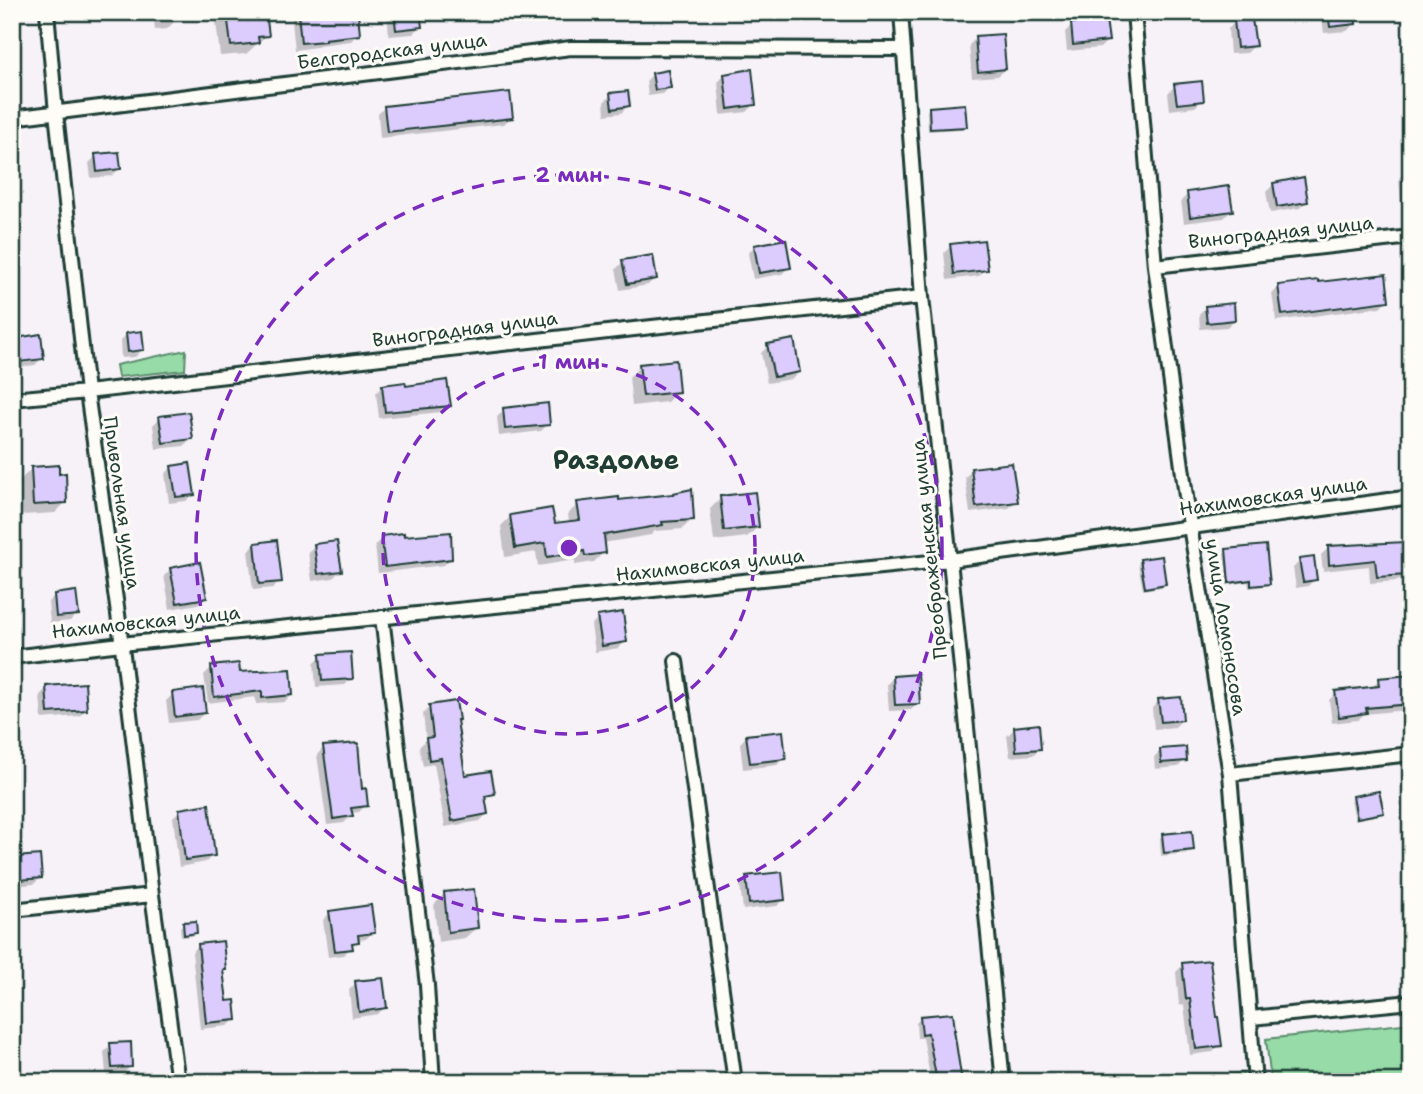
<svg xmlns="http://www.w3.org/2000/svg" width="1423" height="1094" font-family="'Shantell Sans',sans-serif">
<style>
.green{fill:#97dca8;stroke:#5b8c6e;stroke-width:2}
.shadow{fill:#0003}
.building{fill:#dcccfe;stroke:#1f3d34;stroke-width:2}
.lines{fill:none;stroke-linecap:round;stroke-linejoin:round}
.street-casing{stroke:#1f3d34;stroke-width:18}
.street{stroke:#fdfcf7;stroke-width:12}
.ring{fill:none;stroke:#7b2cbf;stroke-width:3.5;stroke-dasharray:12 9}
.labels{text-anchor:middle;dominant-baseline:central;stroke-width:6;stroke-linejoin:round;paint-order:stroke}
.street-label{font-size:19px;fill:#1f3d34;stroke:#fdfcf7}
.district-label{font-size:26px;font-weight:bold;fill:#1f3d34;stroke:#fdfcf7}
.centre{fill:#7b2cbf;stroke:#fdfcf7;stroke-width:3.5}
.ring-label{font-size:21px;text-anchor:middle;font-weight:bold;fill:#7b2cbf;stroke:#fdfcf7;stroke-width:6;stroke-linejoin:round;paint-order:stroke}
</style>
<rect width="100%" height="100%" fill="#f6f2f8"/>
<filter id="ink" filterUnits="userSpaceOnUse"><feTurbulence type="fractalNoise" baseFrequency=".0143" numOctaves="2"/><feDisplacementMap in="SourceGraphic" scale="14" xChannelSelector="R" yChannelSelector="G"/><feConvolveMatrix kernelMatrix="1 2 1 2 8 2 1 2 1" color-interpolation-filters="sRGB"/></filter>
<g filter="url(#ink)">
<path class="green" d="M186,350L185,370L118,377L116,365Z
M1411,1023V1082H1271L1266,1039Z
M1243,1073L1244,1082H1160Z"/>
<path class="shadow" d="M173,12L174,22L167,29L155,30L153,12Z
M226,12H265L267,35L246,54L220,56L216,22Z
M291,12H356L358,34L351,41L319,45L316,47L295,50Z
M418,12L420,27L413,34L389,36L387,12Z
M467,12H493V13L486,20L468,22Z
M1321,12H1353L1354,24L1347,31L1324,33Z
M1235,22L1254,46L1247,53L1230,54L1228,29Z
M1072,25L1107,41L1100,48L1067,51L1065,32Z
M976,38L1005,69L998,76L972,78L969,45Z
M653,74L669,87L662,94L648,96L646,81Z
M725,75L754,105L747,112L721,115L718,82Z
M1175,86L1202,100L1195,107L1170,110L1168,93Z
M611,95L628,106L621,113L605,115L604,102Z
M385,107L511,117L504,124L380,138L378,114Z
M930,108L965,126L962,129L928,131L927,111Z
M96,156L119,169L112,176L91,178L89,163Z
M1411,170V203H1401L1399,178L1406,171Z
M1273,185L1306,201L1300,208L1270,213L1266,192Z
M1188,194L1231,211L1224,218L1184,223L1181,201Z
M755,246L789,267L782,274L753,279L748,253Z
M951,246L986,269L979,276L947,280L944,253Z
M623,262L655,278L648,285L620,290L616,269Z
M1317,284L1387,300L1380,307L1276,321L1272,294L1279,287Z
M1206,307L1234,320L1227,327L1200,329L1199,314Z
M127,334L142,350L135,357L121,358L120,341Z
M17,339L42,358L35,365L12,368V344Z
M768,346L799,372L792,379L767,383L761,353Z
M640,366L678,391L667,402L632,406L629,377Z
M383,386L404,388L449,405L442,412L379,418L376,393Z
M504,410L548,424L541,431L499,436L497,417Z
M160,418L191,439L184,446L156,449L153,425Z
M172,467L193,494L186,501L169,503L165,474Z
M31,469L58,476L66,502L55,513L22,515L20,480Z
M972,470L1016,501L1009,508L970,513L965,477Z
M721,498L758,527L747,537L714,541L710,509Z
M618,502L692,520L682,529L655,531L651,535L603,543L604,552L594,562L575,565V560L538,566L536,552L505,557L501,526L511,516L553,525L569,523L568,514L578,504Z
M382,538L451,558L444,565L378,573L375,545Z
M255,544L280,581L273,588L253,590L248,551Z
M1403,544L1405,574L1398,581L1370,583L1369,566L1323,571L1321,555L1328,548Z
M315,545L340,571L333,578L312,581L308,552Z
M1227,551L1268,583L1265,586L1249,588L1248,582L1227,585L1224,554Z
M1141,561L1165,584L1162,587L1143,590L1138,564Z
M1300,561L1315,579L1308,586L1296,588L1293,568Z
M171,569L205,597L198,604L170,609L164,576Z
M55,595L77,614L70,621L50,623L48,602Z
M598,618L626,641L619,648L595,652L591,625Z
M321,656L352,678L345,685L316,687L314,663Z
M211,668L239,674L292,695L285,702L256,704L255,697L208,703L204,675Z
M1411,676V706L1407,710L1364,714L1358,720L1332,723L1329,700L1336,693L1372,688L1379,680Z
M894,677L918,703L911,710L889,711L887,684Z
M47,688L86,709L79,716L42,719L40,695Z
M173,694L204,713L197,720L169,723L166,701Z
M1159,701L1182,720L1175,727L1154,729L1152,708Z
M430,707L455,721L463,778L493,793L485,801L487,814L480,821L445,827L434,764L423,766L419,747L426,740L423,714Z
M1014,729L1040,748L1033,755L1010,757L1007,736Z
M747,736L784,758L777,765L743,769L740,743Z
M323,748L361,790L366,805L359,812L350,813L351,816L344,823L327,825L317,755Z
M1161,750L1185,760L1178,767L1155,769L1154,757Z
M1354,797L1382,812L1379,815L1355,820L1351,800Z
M180,810L213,855L206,862L179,867L173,817Z
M1163,836L1192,850L1189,853L1161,856L1160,839Z
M17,859L41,877L34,884L12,886V864Z
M747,877L784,899L777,906L743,910L740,884Z
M444,894L476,928L465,938L438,942L434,905Z
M330,913L373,932L366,939L357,940L344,955L328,957L323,920Z
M183,924L195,933L192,936L181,937L180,927Z
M199,945L225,969L222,972L225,1003L235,1019L228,1026L200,1029L192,952Z
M1183,965L1220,1045L1213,1052L1190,1055L1184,1005H1179L1176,972Z
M356,983L385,1007L378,1014L352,1018L349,990Z
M921,1018L959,1082H931L923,1038H917L916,1023Z
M111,1045L131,1066L124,1073L106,1074L104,1052Z
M798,1073V1082H766L773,1075Z"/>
<path class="building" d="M227,12H266L269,36L258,37L259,43L231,46Z
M298,12H358L360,35L325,39V41L301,43Z
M394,12H420L422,27L396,30Z
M1328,12H1355L1356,24L1330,27Z
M1106,19L1109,41L1073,45L1071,23Z
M1252,19L1256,46L1237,48L1234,20Z
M1003,34L1006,69L978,72L975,36Z
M752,69L756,105L728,109L724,74Z
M668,70L671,88L655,90L652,73Z
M1202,81L1204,101L1177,104L1174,84Z
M628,91L630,106L612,109L610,93Z
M510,92L513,118L387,132L384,106Z
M965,104L967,127L930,129L929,107Z
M119,152L121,169L97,172L95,154Z
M1304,177L1308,202L1277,207L1273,183Z
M1229,186L1233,211L1190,217L1187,192Z
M786,239L791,268L759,273L754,245Z
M984,240L988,270L954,274L950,244Z
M653,255L657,279L627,284L622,260Z
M1386,274L1389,301L1282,315L1278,285L1318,280L1319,282Z
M1234,303L1235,320L1207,323L1205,306Z
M142,331L144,350L128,352L126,333Z
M41,334L44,359L19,362L16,338Z
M794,339L800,372L774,377L767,344Z
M676,360L679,392L643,396L639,364Z
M447,380L451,406L385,412L382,385L405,382L406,386Z
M548,403L550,425L505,429L503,408Z
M189,412L193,439L163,443L159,416Z
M190,463L195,495L176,497L171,466Z
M1012,463L1018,502L976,507L971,468Z
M59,465V474L66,473L67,503L33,505L31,467Z
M692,489L694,520L662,522L663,525L604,535L606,553L585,556L584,551L547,557L545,543L515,548L510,515L552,508L555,523L580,520L577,502L619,497V500L673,494V493Z
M755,492L759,527L724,531L720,496Z
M451,532L452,559L385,567L381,536L404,533V536Z
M277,540L282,582L259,584L255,543Z
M337,541L342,571L318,574L314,544Z
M1405,542L1407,575L1377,577L1375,560L1329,565L1328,546Z
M1266,545L1270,584L1251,586V580L1229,583L1226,549Z
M1162,556L1166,584L1145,588L1140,559Z
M1314,557L1317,580L1303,582L1299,559Z
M200,562L207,598L177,603L170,568Z
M76,591L79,615L56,617L54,594Z
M623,612L627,642L602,646L597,616Z
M351,652L353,679L322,681L320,654Z
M239,663L240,672L291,669L293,695L262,698V691L214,697L211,666Z
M918,674L920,704L895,705L893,676Z
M1411,675V704L1366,708L1367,713L1339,717L1335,691L1379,686L1378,678Z
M85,683L87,710L48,713L46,686Z
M203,688L206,713L175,717L172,692Z
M1181,697L1183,720L1161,722L1158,699Z
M456,701L459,720H457L465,775L491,771L495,794L485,796L488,814L452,821L441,758L429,760L426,738L433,737L429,705Z
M1039,724L1041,749L1016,751L1014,727Z
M783,731L786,759L750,763L746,735Z
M358,743L362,789L366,788L368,806L351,808L353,816L333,819L323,746Z
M1186,747L1187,761L1161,763L1160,749Z
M1379,791L1384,813L1357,818L1353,796Z
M209,804L215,856L185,860L179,809Z
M1192,831L1194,850L1164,853L1162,834Z
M40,855L42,878L19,880L16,857Z
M782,872L785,900L749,904L746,876Z
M474,889L478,928L448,932L444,892Z
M371,905L375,933L358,935L359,942L352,943L353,949L335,951L329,911Z
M196,921L197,933L184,935L183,922Z
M223,941L226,970H223L227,1001L235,1000L237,1020L206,1023L198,944Z
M1210,960L1217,1017H1218L1222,1046L1196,1049L1190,999H1186L1182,963Z
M383,978L387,1008L359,1012L355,981Z
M953,1013L955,1030H954L962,1082H937L928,1033L922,1034L920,1016Z
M131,1042L132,1067L112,1068L110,1043Z"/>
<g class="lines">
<g class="street-casing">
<path id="street" d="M47,12L56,113L87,392L118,614L152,895L178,1082
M901,12L922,297L950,560L1003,1082
M1134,12L1155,266L1190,526L1230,774L1255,1082
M12,118L571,48L904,49
M1155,266L1411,237
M12,399L87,392L616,331L922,297
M382,617L427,985L433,1082
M12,657L121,644L950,560L1411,497
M676,661L735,1082
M1230,774L1411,754
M12,910L152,895
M1251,1018L1411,1002"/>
</g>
<use href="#street" class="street"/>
</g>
</g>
<g class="ring">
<circle cx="569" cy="548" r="186"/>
<circle cx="569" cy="548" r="373"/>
</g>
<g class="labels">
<g class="street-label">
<text transform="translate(392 51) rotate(-7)">Белгородская улица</text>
<text transform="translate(1281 232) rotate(-6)">Виноградная улица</text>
<text transform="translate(465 329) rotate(-7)">Виноградная улица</text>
<text transform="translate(1273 496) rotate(-8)">Нахимовская улица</text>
<text transform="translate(122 503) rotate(82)">Привольная улица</text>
<text transform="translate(929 549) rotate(-96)">Преображенская улица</text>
<text transform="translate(710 565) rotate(-6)">Нахимовская улица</text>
<text transform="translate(146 622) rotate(-6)">Нахимовская улица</text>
<text transform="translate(1226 627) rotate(81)">улица Ломоносова</text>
</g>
<g class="district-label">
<text x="616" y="459">Раздолье</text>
</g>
</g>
<circle cx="569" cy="548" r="10" class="centre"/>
<g class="ring-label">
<text x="569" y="182">2 мин</text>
<text x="569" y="369">1 мин</text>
</g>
<rect width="1423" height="1094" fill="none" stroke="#fdfcf7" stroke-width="42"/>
<rect x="21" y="21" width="1381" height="1052" fill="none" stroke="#1f3d34" stroke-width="2.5" filter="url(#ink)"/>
</svg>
